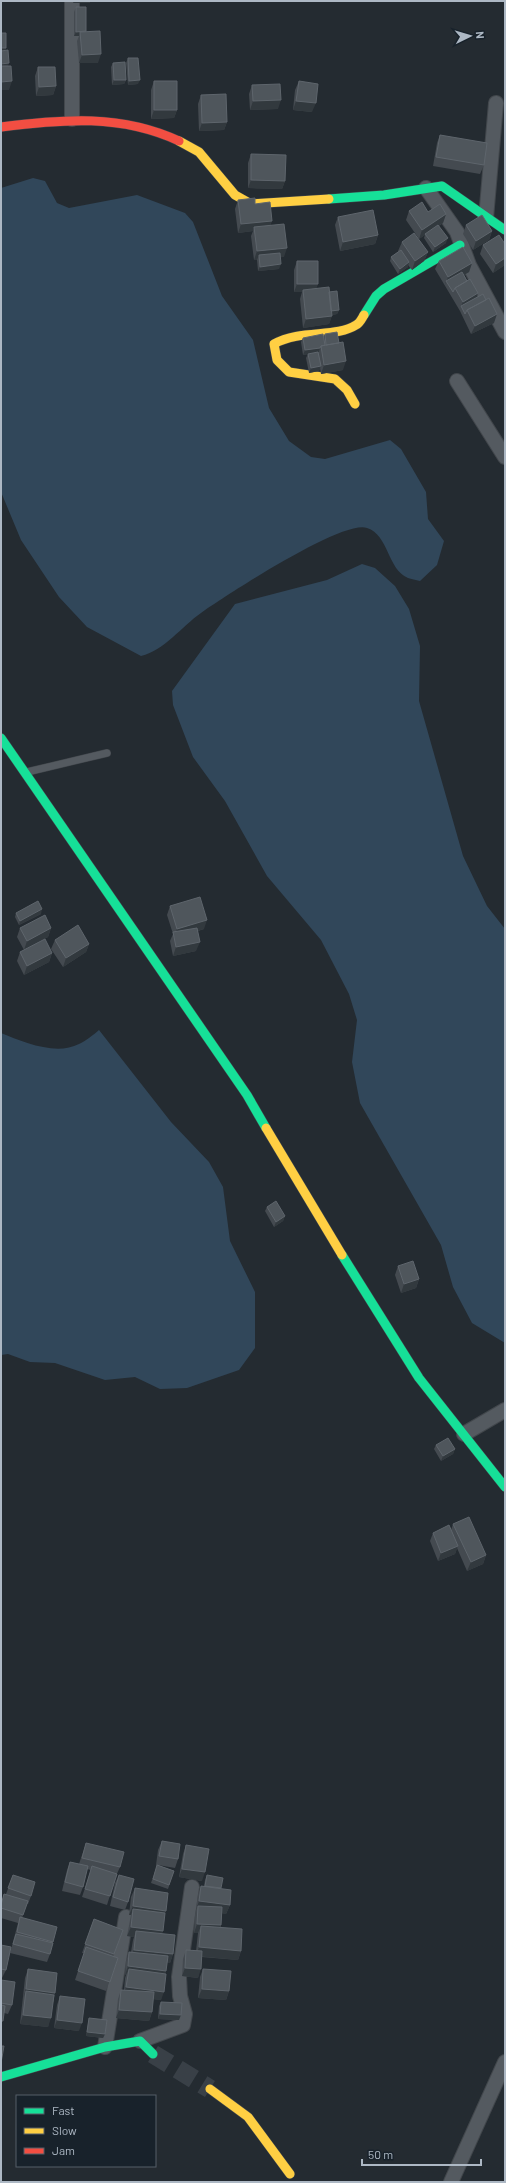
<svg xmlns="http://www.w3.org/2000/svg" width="506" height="2183" font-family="Barlow,sans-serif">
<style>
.water{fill:#31475a}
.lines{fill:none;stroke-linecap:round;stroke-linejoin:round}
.secondary-tunnel{stroke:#394047;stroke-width:19;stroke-dasharray:19 10;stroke-linecap:butt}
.lane-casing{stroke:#42474c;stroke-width:8}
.street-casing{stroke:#42474c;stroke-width:16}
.fast-casing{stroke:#42474c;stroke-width:10}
.slow-casing{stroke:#42474c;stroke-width:10}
.jam-casing{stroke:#42474c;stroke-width:10}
.lane{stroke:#545a60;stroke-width:7}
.street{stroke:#545a60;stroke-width:14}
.fast{stroke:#16e098;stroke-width:9}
.slow{stroke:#ffcf43;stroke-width:9}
.jam{stroke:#f24e42;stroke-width:9}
.wall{fill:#444a50}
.shaded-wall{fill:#32393e}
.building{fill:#4f565c;stroke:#5e656c}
</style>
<rect width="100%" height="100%" fill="#242b31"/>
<path class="water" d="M33,178L45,181L57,203L69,208L137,195L185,213L193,222L222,296L253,340L269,408L289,441L311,457L325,459L390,440L401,449L426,492L428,519L444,541L437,565L420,581C416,580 411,579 408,578C387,569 389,535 367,528C343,519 225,596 201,613C181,627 165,650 141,656L87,627L59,597L21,540L1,492V188Z
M362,564L375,568L395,586L409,609L420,646L419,701L463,856L487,906L505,929V1343L472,1323L453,1287L441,1245L360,1103L352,1062L357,1020L349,994L321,940L267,876L225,801L193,757L173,705L172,691L235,604L327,580Z
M99,1030L171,1122L209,1162L223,1187L230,1241L255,1292V1348L239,1370L187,1388L160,1389L135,1377L105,1380L55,1363L30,1362L8,1354L1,1355V1033C23,1042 56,1056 79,1044C86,1041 93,1035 99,1030Z"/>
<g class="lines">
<path class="secondary-tunnel" d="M153,2054L210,2089"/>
<g class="lane-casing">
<path id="lane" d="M27,772L107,753"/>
</g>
<g class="street-casing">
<path id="street" d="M72,1V119
M426,188L457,232L469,265L505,332
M486,218L496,103
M457,381L505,457
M464,1434L505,1410
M140,2041L183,2025L185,2014L180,1996L179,1977L192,1887
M105,2047L126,1917
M451,2182L505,2062"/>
</g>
<g class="fast-casing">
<path id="fast" d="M329,199L384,195L442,186L505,230
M364,315L376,296L384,289L460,245
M1,738L247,1095L266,1128
M342,1255L419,1378L505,1487
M1,2077L105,2047L140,2041L153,2054"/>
</g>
<g class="slow-casing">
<path id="slow" d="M179,141L199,152L235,195L251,204L329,199
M355,404L347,390L335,379L289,372L277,360L274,344C301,329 336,338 356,325C360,323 362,318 364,315
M266,1128L342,1255
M210,2089L248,2117L290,2174"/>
</g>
<g class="jam-casing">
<path id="jam" d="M1,127C63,119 121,114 179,141"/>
</g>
<use href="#lane" class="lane"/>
<use href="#street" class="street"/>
<use href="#fast" class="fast"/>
<use href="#slow" class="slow"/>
<use href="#jam" class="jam"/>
</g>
<path class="wall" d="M76,7L86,31L98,63H79L77,41L79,36H74V12Z
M128,58L138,84L128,85L126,63Z
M113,63L126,80L124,84L112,85L111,67Z
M38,67L56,86L53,95L36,96L35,76Z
M154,81L177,110L174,118L151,119V90Z
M299,81L312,112L293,110L295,90Z
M252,85L278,109L250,110L249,94Z
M201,95L227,122L224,130L199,131L198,104Z
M440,135L484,165L480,174L433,166L437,143Z
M251,154L285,181L282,189L248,188V163Z
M238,200L255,204L270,226L284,257H280L279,269L258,271L257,260H254L251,236L253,231L238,233L235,209Z
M409,211L428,212L446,214L443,223L439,226L446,243L433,252L424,238L425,235L419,239L406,220Z
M338,217L378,235L375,244L340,251L335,225Z
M466,225L492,231L489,240L473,250L463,234Z
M402,242L428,252L424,261L412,270L408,265V267L398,274L390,261L391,257L399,251H398Z
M505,244V265L493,273L480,254L483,245Z
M297,261L316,289L329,292L339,310L337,314L332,315L329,324L303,328L300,299L302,292H294V270Z
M439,261L472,263L469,272L464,275L477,298L494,323L471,334L460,311L435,269Z
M325,334L343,370L321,374L320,368L319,371L309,373L306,358L308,354L303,355L301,342L303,338L323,337Z
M170,906L204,929L198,931L196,951L173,956L170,941L173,934L167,915Z
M16,913L41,914L19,925L15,917Z
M20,928H51L48,937L24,950L17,937Z
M55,940L89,944L86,952L63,967L51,949Z
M20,952L52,953L49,962L24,975L17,961Z
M267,1207L285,1216L283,1221L274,1227L265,1211Z
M398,1266L419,1279L416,1288L401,1293L395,1275Z
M436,1445L455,1449L453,1454L441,1461L434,1449Z
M453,1524L486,1555L483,1564L467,1571L457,1548L455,1554L438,1561L430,1541L433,1533L451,1530Z
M162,1841L178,1859L175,1868L158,1865L174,1871L168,1889L151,1883L157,1865H156L158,1850Z
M86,1843L120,1867L116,1876L107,1905L82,1897L91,1870L87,1869L83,1887L80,1895L62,1891L67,1870L70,1862L79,1864Z
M186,1845L202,1881L179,1877L183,1854Z
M13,1875L31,1896L28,1904H27L22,1918L57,1927L50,1954L47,1962L10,1953L18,1923L1,1918V1903L4,1894H6Z
M119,1875L128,1902L125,1910L110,1906L115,1883Z
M207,1875L221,1888L230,1905L226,1914L222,1913L221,1925V1928L241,1951L238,1960L202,1957L198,1978L182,1976L183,1959L186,1950L196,1951L198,1933H194L195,1914L196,1910L198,1894L201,1886H204L205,1880Z
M135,1888L166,1911L165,1913L162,1934L173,1954L170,1963L167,1962L161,2000L153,1999L152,2012L149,2021L116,2018L118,1999L121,1990H124L125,1978L126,1975H125L126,1961L129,1952H131L133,1940L134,1937L127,1936L131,1915H129L131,1897Z
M94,1919L123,1930L113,1957L118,1958L106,1991L75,1980L84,1953H82Z
M1,1945L6,1970L2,1978H1Z
M28,1969L55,1993L48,2027L20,2024L25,1978Z
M203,1969L229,1991L226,2000L198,1998L200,1977Z
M1,1980L12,2005L8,2014L4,2013L1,2025Z
M60,1996L79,2031L54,2028L57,2005Z
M161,2002L179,2020L158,2019L159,2006Z
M89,2018L105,2034L103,2038L86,2036L88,2023Z"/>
<path class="shaded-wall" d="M74,1H90V3H73Z
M76,32H86H80L79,36H74Z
M1,48H6L3,56H1Z
M101,54L98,63H79L82,55Z
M9,63L6,72H1V64Z
M114,80H126L124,84L112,85Z
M140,80L138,84L128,85L129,81Z
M12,81L9,90H1V82Z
M56,86L53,95L36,96L39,87Z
M281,100L278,109L250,110L253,101Z
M296,101L316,103L312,112L293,110Z
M154,110H177L174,118L151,119Z
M227,122L224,130L199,131L202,123Z
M251,180L285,181L282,189L248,188Z
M446,214L443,223L426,234H425V235L419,239L422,230Z
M272,221L269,230L254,227L253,231L238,233L241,224Z
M492,231L489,240L473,250L476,241Z
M378,235L375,244L340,251L343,242Z
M448,238L446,243L433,252L435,247Z
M287,248L284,257L259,259V255L257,260H254L257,251Z
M428,252L424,261L412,270L415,261Z
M505,258V265L493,273L496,264Z
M409,262L408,267L398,274L400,269Z
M472,263L469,272L448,284L446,281L445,285L448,277Z
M281,264L279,269L258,271L260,267Z
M297,284H318L315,293L303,290L302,292H294Z
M478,293L475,302L461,306L463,302Z
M339,310L337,314L328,316L329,311Z
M497,314L494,323L471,334L475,326Z
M332,316L329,324L303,328L306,319Z
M320,348L319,352L303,355L305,350Z
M346,361L343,370L321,374L324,365Z
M321,366L319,371L309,373L311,368Z
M42,909L41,914L19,925L20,921Z
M207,920L204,929L174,938L177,929Z
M51,928L48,937L24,950L27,941Z
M200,942L196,951L173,956L176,947Z
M89,944L86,952L63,967L66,958Z
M52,953L49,962L24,975L27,966Z
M285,1216L283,1221L274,1227L276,1222Z
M419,1279L416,1288L401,1293L404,1284Z
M455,1449L453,1454L441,1461L443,1456Z
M458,1546L455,1554L438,1561L441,1553Z
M486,1555L483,1564L467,1571L471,1562Z
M182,1869L205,1872L202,1881L179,1877Z
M199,1901L230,1905L226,1914L198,1910V1906L196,1910Z
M133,1906L166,1911L162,1919L133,1909L131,1915H129Z
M197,1924L221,1925L218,1934L201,1926L198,1933H194Z
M131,1927L163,1931L159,1940L136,1931L134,1937L127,1936Z
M199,1947L241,1951L238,1960L196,1956Z
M134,1950L173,1954L170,1963L130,1958Z
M128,1966L166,1971L163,1979L129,1969L126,1975H125Z
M185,1968L201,1969L198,1978L182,1976Z
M126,1987L164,1992L161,2000L123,1996Z
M26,1989L55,1993L52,2002L26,1991L23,1998Z
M202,1989L229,1991L226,2000L198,1998Z
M119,2010L152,2012L149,2021L116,2018Z
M160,2014L181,2015L179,2020L158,2019Z
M23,2015L51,2018L48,2027L20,2024Z
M57,2020L82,2023L79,2031L54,2028Z
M87,2032L105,2034L103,2038L86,2036Z"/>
<path class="building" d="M76,7H86V31L76,32Z
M100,31L101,54L82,55L80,32Z
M1,33H6V48H1Z
M8,50L9,63L1,64V51Z
M128,58H138L140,80L129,81Z
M125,62L126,80H114L113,63Z
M1,66H11L12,81L1,82Z
M38,67H55L56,86L39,87Z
M154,81H177V110H154Z
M299,81L318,84L316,103L296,101Z
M280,84L281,100L253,101L252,85Z
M226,94L227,122L202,123L201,95Z
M440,135L487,143L484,165L436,157Z
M251,154L286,155L285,181L251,180Z
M255,198V204L270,202L272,221L241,224L238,200Z
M422,202L428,212L440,204L446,214L422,230L409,211Z
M373,210L378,235L343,242L338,217Z
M482,215L492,231L476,241L466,225Z
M284,224L287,248L257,251L254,227Z
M438,225L448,238L435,247L425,234Z
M414,233L428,252L415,261L402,242Z
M499,235L505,244V258L496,264L483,245Z
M463,247L472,263L448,277L439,261Z
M401,250L409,262L400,269L391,257Z
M280,253L281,264L260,267L259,255Z
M297,261H318V284H297Z
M462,272L467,281L455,288L453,292L446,281Z
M470,279L478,293L463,302L455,288Z
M329,287L332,316L306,319L303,290Z
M337,291L339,310L331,311L329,292Z
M483,294L486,300L467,310L465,314L461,306Z
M489,298L497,314L475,326L467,310Z
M337,332L339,343L326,345L325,334Z
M323,334L325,345L321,346L320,348L305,350L303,338Z
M343,342L346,361L324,365L321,346Z
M318,352L321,366L311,368L308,354Z
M200,897L207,920L177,929L170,906Z
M38,901L42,909L20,921L16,913Z
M45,915L51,928L27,941L20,928Z
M78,925L89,944L66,958L55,940Z
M197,928L200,942L176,947L173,932Z
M45,939L52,953L27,966L20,952Z
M276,1201L285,1216L276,1222L267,1207Z
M413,1261L419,1279L404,1284L398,1266Z
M448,1438L455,1449L443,1456L436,1445Z
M469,1517L486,1555L471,1562L453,1524Z
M449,1525L458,1546L441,1553L433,1533Z
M162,1841L180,1844L178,1859L159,1856Z
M86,1843L124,1852L120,1867L82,1858Z
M186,1845L209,1849L205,1872L182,1869Z
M70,1862L88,1866L83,1887L65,1882Z
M157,1865L174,1871L169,1885L153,1879Z
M92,1866L117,1874L110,1896L85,1889Z
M13,1875L35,1882L31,1896L8,1888Z
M119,1875L134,1879L128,1902L113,1897Z
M207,1875L223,1878L221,1888L205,1886Z
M201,1886L231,1890L230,1905L199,1901Z
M135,1888L168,1893L166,1911L133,1906Z
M4,1894L28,1901L23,1915L1,1908V1905Z
M198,1906L222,1907L221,1925L197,1924Z
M133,1909L165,1913L163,1931L131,1927Z
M20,1917L57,1927L53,1942L17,1932Z
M94,1919L123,1930L114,1954L85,1944Z
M201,1926L242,1929L241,1951L199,1947Z
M136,1931L175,1935L173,1954L134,1950Z
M16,1934L53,1943L50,1954L13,1944Z
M1,1945L11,1947L6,1970L1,1969Z
M86,1947L118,1958L110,1982L78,1971Z
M186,1950L202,1951L201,1969L185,1968Z
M129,1952L168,1956L166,1971L128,1966Z
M28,1969L57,1973L55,1993L26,1989Z
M129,1969L166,1974L164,1992L126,1987Z
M203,1969L231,1971L229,1991L202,1989Z
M1,1980L15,1982L12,2005L1,2003Z
M121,1990L154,1992L152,2012L119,2010Z
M26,1991L54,1995L51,2018L23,2015Z
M60,1996L85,1999L82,2023L57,2020Z
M161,2002L182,2003L181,2015L160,2014Z
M1,2005L5,2006L3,2021H1Z
M89,2018L107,2020L105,2034L87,2032Z
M1,2046H4L1,2063Z"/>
<rect width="506" height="2183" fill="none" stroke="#adb8c4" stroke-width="4"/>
<rect x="16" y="2095" width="140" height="72" fill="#18222b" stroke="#545e68"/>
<rect x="24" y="2108" width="20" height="6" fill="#16e098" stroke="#545e68"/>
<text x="52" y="2115" font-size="12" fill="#adb8c4">Fast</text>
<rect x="24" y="2128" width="20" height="6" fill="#ffcf43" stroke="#545e68"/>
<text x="52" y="2135" font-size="12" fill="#adb8c4">Slow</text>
<rect x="24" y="2148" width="20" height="6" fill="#f24e42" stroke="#545e68"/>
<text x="52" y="2155" font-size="12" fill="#adb8c4">Jam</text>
<g transform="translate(470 36) rotate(85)" stroke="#18222b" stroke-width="3" paint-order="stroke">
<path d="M0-3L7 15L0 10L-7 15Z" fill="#adb8c4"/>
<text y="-6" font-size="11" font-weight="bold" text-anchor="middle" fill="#adb8c4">N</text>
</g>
<path d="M362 2159v6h119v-6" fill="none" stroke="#adb8c4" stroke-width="2"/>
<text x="368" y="2159" font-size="12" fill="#adb8c4" stroke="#18222b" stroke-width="3" paint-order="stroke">50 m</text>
</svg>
